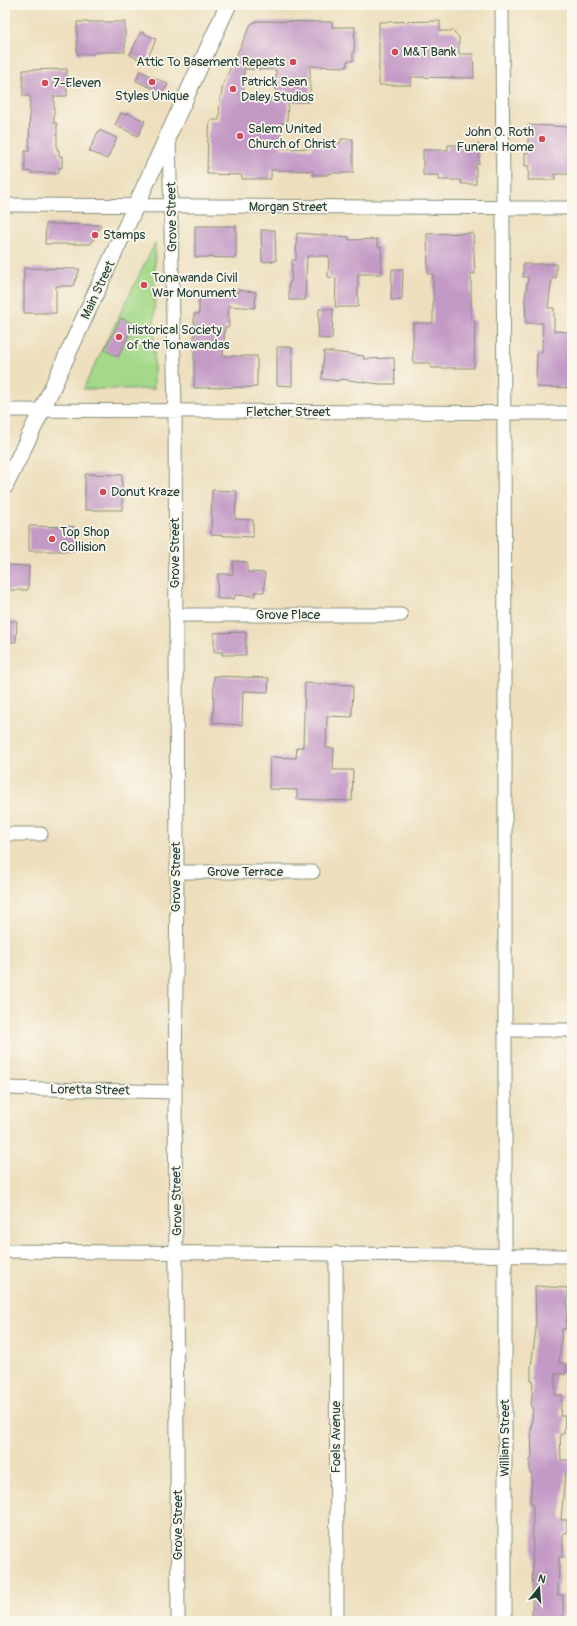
<svg xmlns="http://www.w3.org/2000/svg" width="577" height="1626" font-family="Pangolin,sans-serif">
<style>
.green{fill:#a4d989;stroke:#628b5e}
.building{fill:#c399c6;fill-rule:evenodd}
.lines{fill:none;stroke-linecap:round;stroke-linejoin:round}
.minor-casing{stroke:#868e78;stroke-width:15}
.tertiary-casing{stroke:#868e78;stroke-width:18}
.minor{stroke:#fff;stroke-width:13}
.tertiary{stroke:#fff;stroke-width:16}
.poi-dot{fill:#d1495b;stroke:#fbf7ec;stroke-width:1.5}
.labels{text-anchor:middle;dominant-baseline:central;stroke-width:3.5;stroke-linejoin:round;paint-order:stroke}
.poi-label{font-size:13px;fill:#1f3d34;stroke:#fbf7ec;text-anchor:start}
.street-label{font-size:13px;fill:#1f3d34;stroke:#fbf7ec}
</style>
<rect width="100%" height="100%" fill="#fbf7ec"/>
<filter id="ink" filterUnits="userSpaceOnUse"><feTurbulence type="fractalNoise" baseFrequency=".025" numOctaves="2"/><feDisplacementMap in="SourceGraphic" scale="8" xChannelSelector="R" yChannelSelector="G"/><feConvolveMatrix kernelMatrix="1 2 1 2 8 2 1 2 1" color-interpolation-filters="sRGB"/></filter>
<filter id="wash" filterUnits="userSpaceOnUse"><feTurbulence type="fractalNoise" baseFrequency=".012" numOctaves="4" result="noise"/><feDisplacementMap in="SourceGraphic" scale="16" xChannelSelector="R" yChannelSelector="G"/><feGaussianBlur stdDeviation="0.9" result="paint"/><feColorMatrix in="noise" values="0 0 0 0 0 0 0 0 0 0 0 0 0 0 0 0 0 1.4 0 .05"/><feComposite in="paint" operator="in"/></filter>
<g filter="url(#wash)">
<rect width="100%" height="100%" fill="#eddfbd"/>
<path class="green" d="M155,243L154,389H83Z"/>
<g id="blocks">
<path class="building" d="M257,21L332,22V27H355L354,52H353V61H347V67L310,66V102H288L287,123H281V148L313,149V143H341V139H353V173H328V175H313V171L271,170V179H242V175L207,174L208,133H209L210,120H219L220,97H221L223,84L251,24ZM244,69L276,70V98H244Z
M440,21V31H453L459,37V54H473L474,78L411,77V85H379V22Z
M77,22H125V52H94L93,54H77Z
M141,32L156,39L146,62L130,55Z
M67,69V96H54V123H57V150H59V156H62V168L59,167V173H32V172L25,171V151H29L30,96H23V70Z
M140,71L168,84L163,93L136,81Z
M121,113L126,115L127,113L145,121L138,136L115,125Z
M528,125L572,127V174H555V180H528L529,166H525V153H528Z
M99,130L117,138L107,159L89,151Z
M463,144H479V164H476V184H461V180H439V175H423V150H448V145H463Z
M46,224L101,225L91,244H45Z
M195,226H236V258L195,257Z
M261,230H275L276,261L262,262Z
M297,233L349,237V240L377,239L378,247H381L382,274H358V307H335L336,278L328,277L329,256H307L305,300H289V282H291L292,260H296Z
M473,233L475,274L471,273V320L475,321L474,368H431V363H413V323H433V274H428L427,234Z
M523,264H556V278H552L548,308H554V331L569,332L568,353H572V388L536,387L537,353H542L543,323H526L525,299L528,277H523Z
M24,268L80,269L73,286H56V313H24Z
M392,269H403L402,300H391Z
M237,290L256,292L255,308L228,306L229,327H225L223,356H257V387L194,388V314H199V294H237Z
M319,309H333L332,339L318,338Z
M121,318L134,324L118,357L104,350Z
M277,347H292V386L277,385Z
M324,351L364,356L363,359L394,358L395,384H380L340,379L339,381L322,379Z
M85,474L122,475V510H85Z
M212,490L237,491L235,519L253,520V537L211,535Z
M29,526L74,527V551H29Z
M233,561L247,562V572L265,573L264,592H255V596L235,595L234,599H217L218,574H233Z
M5,565L29,566L28,590H5Z
M5,621H17L16,642H5Z
M246,632V655H222V652H214V633Z
M214,676L269,678L268,692L243,691L242,725L213,723Z
M305,683L353,685L352,717L327,716L326,748H334L333,770H353L352,801L297,799V790L269,789L270,757L296,758L297,747H303Z
M535,1286L568,1288L566,1329H562L559,1363H566V1374H555V1395H562L560,1416H565L564,1434H560L561,1460H572L571,1474H565L561,1520H567V1533H563V1557H559L558,1595H563V1621H532L533,1504H530L532,1474L530,1473V1459H532L531,1431L533,1408H531L533,1381H531V1367L536,1329Z"/>
</g>
</g>
<g filter="url(#ink)">
<use href="#blocks" fill-opacity="0" stroke="#868e78" stroke-width="1"/>
<g class="lines">
<g class="minor-casing">
<path id="minor" d="M502,5L505,656V1621
M169,134L175,412L177,872L175,1092L178,1621
M5,205L572,208
M5,410L572,413
M175,615H401
M5,834H41
M177,872H313
M504,1030H572
M5,1088L175,1092
M5,1251L572,1256
M336,1253L337,1621"/>
</g>
<g class="tertiary-casing">
<path id="tertiary" d="M5,486L42,410L228,5"/>
</g>
<use href="#minor" class="minor"/>
<use href="#tertiary" class="tertiary"/>
</g>
</g>
<g class="poi-dot">
<circle cx="395" cy="52" r="4"/>
<circle cx="293" cy="62" r="4"/>
<circle cx="152" cy="82" r="4"/>
<circle cx="45" cy="83" r="4"/>
<circle cx="233" cy="89" r="4"/>
<circle cx="240" cy="136" r="4"/>
<circle cx="542" cy="139" r="4"/>
<circle cx="95" cy="235" r="4"/>
<circle cx="144" cy="285" r="4"/>
<circle cx="119" cy="337" r="4"/>
<circle cx="103" cy="492" r="4"/>
<circle cx="52" cy="539" r="4"/>
</g>
<g class="labels">
<g class="poi-label">
<text x="403" y="52">M&amp;T Bank</text>
<text x="285" y="62" text-anchor="end">Attic To Basement Repeats</text>
<text x="241" y="82">Patrick Sean<tspan x="241" dy="15">Daley Studios</tspan></text>
<text x="53" y="83">7-Eleven</text>
<text x="152" y="96" text-anchor="middle">Styles Unique</text>
<text x="248" y="129">Salem United<tspan x="248" dy="15">Church of Christ</tspan></text>
<text x="534" y="132" text-anchor="end">John O. Roth<tspan x="534" dy="15">Funeral Home</tspan></text>
<text x="103" y="235">Stamps</text>
<text x="152" y="278">Tonawanda Civil<tspan x="152" dy="15">War Monument</tspan></text>
<text x="127" y="330">Historical Society<tspan x="127" dy="15">of the Tonawandas</tspan></text>
<text x="111" y="492">Donut Kraze</text>
<text x="60" y="532">Top Shop<tspan x="60" dy="15">Collision</tspan></text>
</g>
<g class="street-label">
<text x="288" y="207">Morgan Street</text>
<text transform="translate(172 217) rotate(-91)">Grove Street</text>
<text transform="translate(98 290) rotate(-65)">Main Street</text>
<text x="288" y="412">Fletcher Street</text>
<text transform="translate(175 553) rotate(-90)">Grove Street</text>
<text x="288" y="615">Grove Place</text>
<text x="245" y="872">Grove Terrace</text>
<text transform="translate(176 877) rotate(-90)">Grove Street</text>
<text transform="translate(90 1090) rotate(1)">Loretta Street</text>
<text transform="translate(177 1201) rotate(-91)">Grove Street</text>
<text transform="translate(336 1437) rotate(-90)">Foels Avenue</text>
<text transform="translate(505 1438) rotate(-90)">William Street</text>
<text transform="translate(178 1525) rotate(-90)">Grove Street</text>
</g>
</g>
<rect width="577" height="1626" fill="none" stroke="#fbf7ec" stroke-width="20"/>
<g transform="translate(539 1588) rotate(17)" stroke="#fbf7ec" stroke-width="3" paint-order="stroke">
<path d="M0-3L7 15L0 10L-7 15Z" fill="#1f3d34"/>
<text y="-6" font-size="11" font-weight="bold" text-anchor="middle" fill="#1f3d34">N</text>
</g>
</svg>
